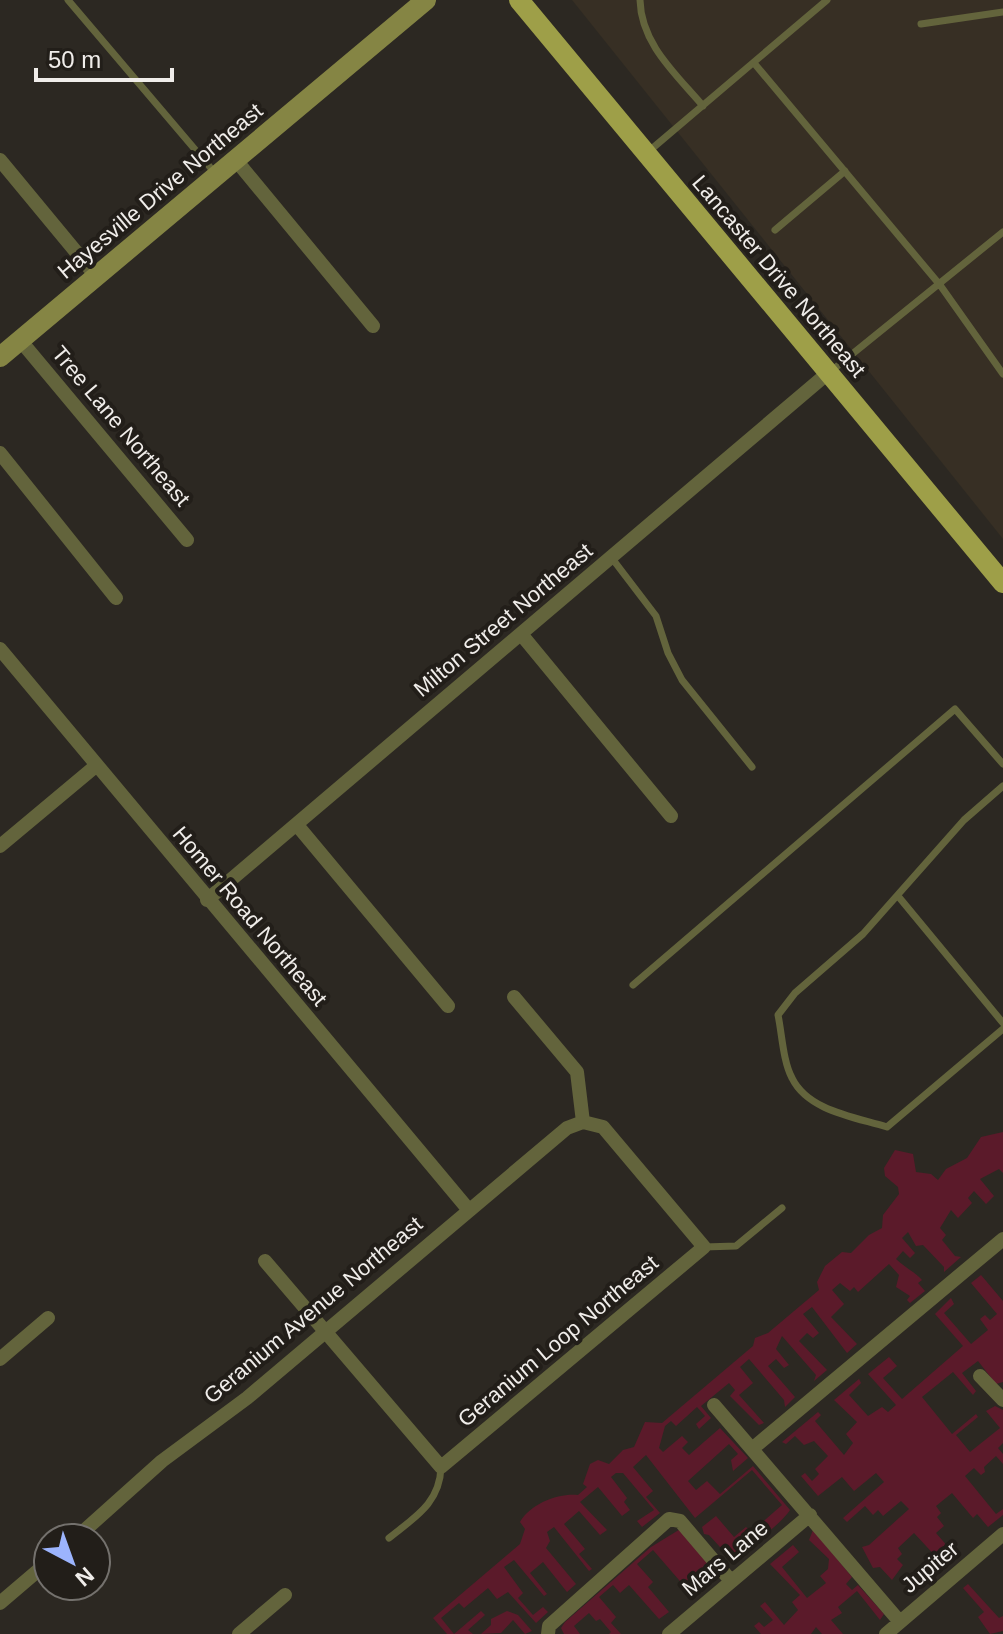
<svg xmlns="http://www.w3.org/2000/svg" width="1003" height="1634" font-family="Arial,sans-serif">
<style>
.built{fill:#372f24}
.green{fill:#5b1a2a}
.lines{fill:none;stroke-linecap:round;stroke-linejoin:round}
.lane{stroke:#63643c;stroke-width:7}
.street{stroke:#63643c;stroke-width:14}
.secondary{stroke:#858544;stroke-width:20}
.primary{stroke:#9e9f48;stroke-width:20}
.labels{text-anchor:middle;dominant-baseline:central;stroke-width:8;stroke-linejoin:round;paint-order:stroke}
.street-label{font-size:22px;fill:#f0edea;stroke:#221e19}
</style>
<rect width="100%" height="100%" fill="#2c2822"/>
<path class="built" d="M572,0H1003V539Z"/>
<path class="green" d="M1003,1132V1173L999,1169L980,1179L994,1196L986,1204L974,1191L968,1198L972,1203L958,1218L951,1210L940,1228L946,1235L942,1240L955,1256L961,1257L944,1272V1267L923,1245L916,1246L908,1232L902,1238L915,1253L910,1258L903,1251L896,1259C904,1267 915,1272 922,1280L918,1283L925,1291L910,1303L907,1300L910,1296L896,1287L899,1275L889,1264L858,1292L854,1287L850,1291L840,1283L832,1290L844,1304L831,1317L857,1344L847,1353L812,1307L803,1314L819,1333L813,1338L807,1333L799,1341L827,1370L814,1381L816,1375L782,1336L776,1349L789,1365L784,1368L776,1359L768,1366L795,1397L785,1407L784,1400L749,1359L740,1367L753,1383L739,1395L764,1423L759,1425L730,1396L735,1390L729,1383L701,1406L711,1418L699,1429L696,1424L705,1416L697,1407L676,1426L671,1421L665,1426L659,1448L663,1452L682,1436L688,1442L682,1448L689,1455L720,1428L748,1458L733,1471L731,1460L738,1454L729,1444L688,1481L696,1490L707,1481L720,1494L753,1466L790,1510C783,1522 744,1553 730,1558L709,1535L704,1534L702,1527L716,1516L734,1537L746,1527L751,1532L782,1505L752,1470L695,1518L646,1455L633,1467L653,1491L646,1497L660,1513L642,1527L637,1521L654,1510L623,1473H616L611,1477L627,1498L624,1502L630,1510L622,1516L598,1487L580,1502L607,1530L600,1535L579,1511L564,1524L585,1549L579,1554L592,1569L589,1571L554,1527L547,1532L550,1541L546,1548L576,1584L567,1592L543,1562L530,1573L547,1594L544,1596L514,1560L504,1567L523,1593L518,1598L533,1615L543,1607L548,1612L536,1623L508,1592L497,1599L488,1588L464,1608L459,1603L441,1618L454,1634L481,1611L485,1615L468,1630L473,1634H447L433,1618L520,1544L525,1529L520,1522C531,1503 559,1493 578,1495L587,1487L583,1484L590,1464L598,1460L609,1464L623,1450L634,1447L645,1422L662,1423L753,1346L755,1338L768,1333L819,1290L817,1282L825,1266L842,1252L851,1253L869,1235L882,1228L883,1215L899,1194L898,1187L885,1176L884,1168L895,1150L913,1154L916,1172L931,1174L938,1180L946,1169L967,1158L981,1137Z
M981,1275L1003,1301V1382L996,1384L978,1361L962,1373L976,1391L973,1395L953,1372L922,1397L952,1434L976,1414L978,1417L956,1435L970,1452L1000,1428L986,1411L995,1406L1003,1410V1443L998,1448L1003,1454V1464L996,1456L984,1467L985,1472L981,1475L974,1468L965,1476L996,1514L1003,1509V1515L988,1527L977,1514L973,1518L952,1493L936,1506L941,1513L937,1517L944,1526L936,1533L955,1555L925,1582L922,1577L939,1560L914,1533L898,1548L902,1554L897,1559L903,1565L892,1580L880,1567L873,1568L862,1547L869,1545L909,1509L901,1501L883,1516L878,1510L873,1515L865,1506L847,1522L843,1518L884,1482L876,1473L854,1491L842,1477L818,1496L801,1476L805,1473L812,1481L819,1474L815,1469L828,1456L814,1441L804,1445L795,1436L786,1444L782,1442L818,1412L821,1415L815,1421L844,1455L853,1443L846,1434L857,1422L834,1400L859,1379L861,1383L849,1395L868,1416L882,1407L888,1412L896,1405L868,1374L889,1357L897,1366L883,1378L902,1399L963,1346L935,1314L951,1298L954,1304L944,1313L971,1344L988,1330L980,1319L985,1315L990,1320L997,1314L971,1283Z
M682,1528L718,1572L692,1595L653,1550L637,1564L653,1582L648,1587L669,1612L659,1619L629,1585L620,1593L613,1585L599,1597L616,1617L611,1623L621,1634H609L611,1632L600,1619L596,1621L589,1613L574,1626L580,1634H564L561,1628L565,1622L651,1547Z
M813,1530L852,1577L846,1584L852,1590L858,1585L884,1614L880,1620L857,1591L838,1607L842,1613L831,1620L843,1634H822L816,1627L811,1634H761L754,1626L759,1622L764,1627L773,1620L760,1606L765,1602L784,1625L798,1610L792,1602L800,1595L770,1564L793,1545L799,1552L782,1567L807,1598L826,1583L820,1576L828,1569L829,1559L809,1540Z
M968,1584L999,1618L1003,1616V1631L990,1634L978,1617L984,1612L963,1588Z
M507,1611L518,1615L532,1631L525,1634L513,1620L501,1633L481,1634L491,1625V1619Z"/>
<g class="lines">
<path class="lane" d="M68,0L215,173
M640,0C641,44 676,74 703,106
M921,24L1003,12
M754,63L940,285L1003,374
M648,152L827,0
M775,230L845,171
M830,372L1003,232
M611,557L656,616L668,653L682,680L752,767
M1003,786L964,820L863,934L795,993L778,1015C782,1034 783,1061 792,1078C808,1111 855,1117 887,1127L1003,1029
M898,896L1003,1023
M633,985L955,709L1003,764
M704,1247L736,1246L782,1208
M389,1538C415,1517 440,1503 441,1467"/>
<path class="street" d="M235,159L373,326
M0,160L96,276
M20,340L187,540
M0,453L116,598
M521,634L671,816
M0,649L468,1209
M297,825L448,1006
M0,846L97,765
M207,900L828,373
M514,997L577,1072L583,1122
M265,1261L441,1467L704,1247L603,1127L583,1122
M0,1359L48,1318
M980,1376L1003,1400
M714,1405L900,1622
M752,1449L1003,1239
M76,1538L162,1461L247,1398L567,1128L583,1122
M0,1603L48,1562
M239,1634L285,1595
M548,1634L549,1626L669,1519L680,1521L731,1581
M669,1634L810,1515
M886,1634L1003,1534"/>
<path class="secondary" d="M0,357L426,0"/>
<path class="primary" d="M519,0L1003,583"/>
</g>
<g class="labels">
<g class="street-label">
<text transform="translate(160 191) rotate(-40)">Hayesville Drive Northeast</text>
<text transform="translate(779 276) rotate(50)">Lancaster Drive Northeast</text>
<text transform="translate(121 426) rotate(50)">Tree Lane Northeast</text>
<text transform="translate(503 620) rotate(-40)">Milton Street Northeast</text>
<text transform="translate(250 916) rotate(50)">Homer Road Northeast</text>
<text transform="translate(313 1310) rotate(-40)">Geranium Avenue Northeast</text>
<text transform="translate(558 1341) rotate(-40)">Geranium Loop Northeast</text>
<text transform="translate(725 1558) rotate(-40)">Mars Lane</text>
<text transform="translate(930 1567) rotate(-40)">Jupiter</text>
</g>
</g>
<g transform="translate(72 1562) rotate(139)"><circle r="38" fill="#221e19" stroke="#74716d" stroke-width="2"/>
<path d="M0-6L14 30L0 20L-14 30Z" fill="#9cb4fd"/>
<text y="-12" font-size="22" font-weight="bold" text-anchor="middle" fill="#f0edea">N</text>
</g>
<path d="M36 68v12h136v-12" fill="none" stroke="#f0edea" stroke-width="4"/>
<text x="48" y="68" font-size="24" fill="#f0edea" stroke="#221e19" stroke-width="6" paint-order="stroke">50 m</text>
</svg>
